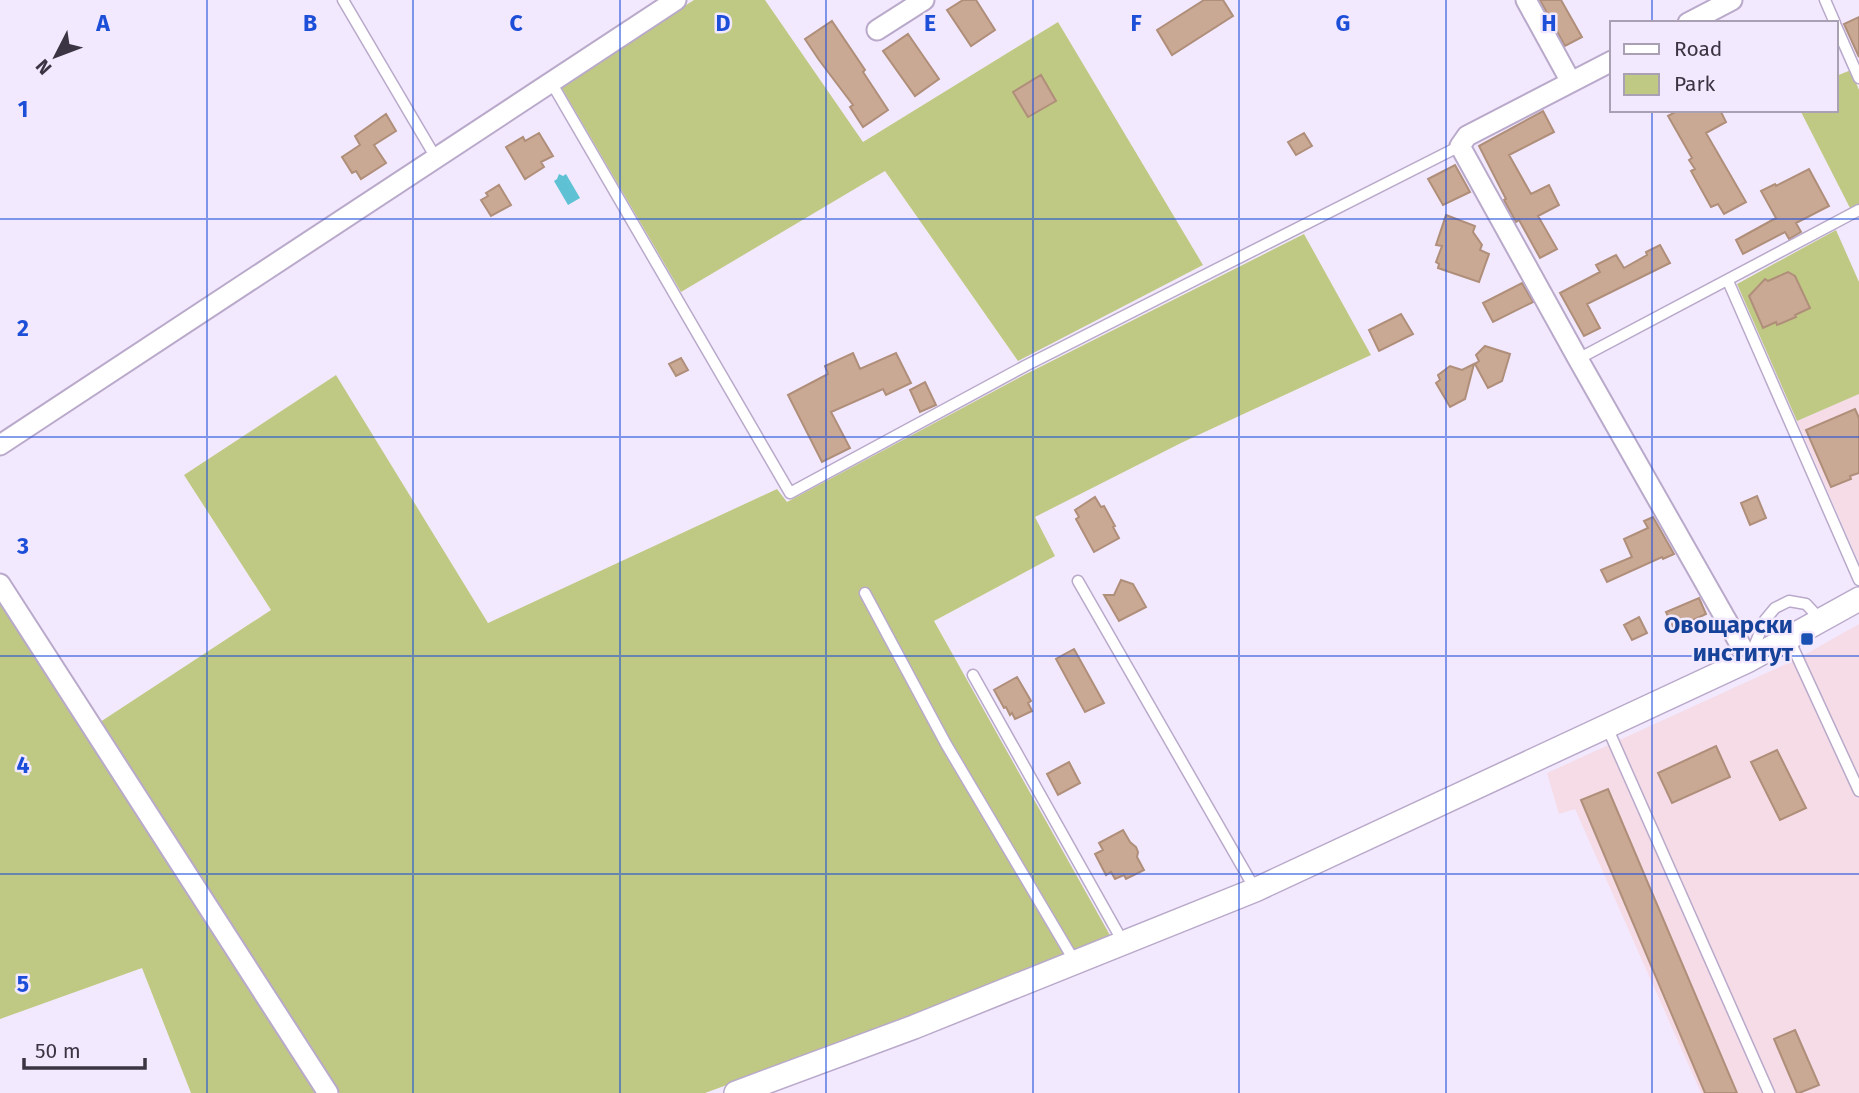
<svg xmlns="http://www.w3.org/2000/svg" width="1859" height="1093" font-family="'Fira Sans',sans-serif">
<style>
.industrial{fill:#f5dce6}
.green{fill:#bfc984}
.water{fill:#5ec2d4}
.building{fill:#caa994;stroke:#af8e7a;stroke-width:2}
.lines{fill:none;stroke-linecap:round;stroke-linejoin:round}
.service-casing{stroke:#b9a9ca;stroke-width:13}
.minor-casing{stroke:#b9a9ca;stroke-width:23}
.tertiary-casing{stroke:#b9a9ca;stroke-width:26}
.service{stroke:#fff;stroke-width:10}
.minor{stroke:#fff;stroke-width:19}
.tertiary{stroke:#fff;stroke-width:23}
.grid{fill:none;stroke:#1d4ed8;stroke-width:2;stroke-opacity:0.55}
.transit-dot{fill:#1a4fb4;stroke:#f3e9fe;stroke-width:2.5}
.labels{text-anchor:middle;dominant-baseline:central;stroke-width:5;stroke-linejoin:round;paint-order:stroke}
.transit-label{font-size:24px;font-weight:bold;fill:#164399;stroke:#f3e9fe;text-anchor:end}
.grid-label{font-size:23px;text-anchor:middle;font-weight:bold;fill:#1d4ed8;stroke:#f3e9fe;stroke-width:5;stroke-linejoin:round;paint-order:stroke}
</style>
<rect width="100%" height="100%" fill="#f3e9fe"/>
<path class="industrial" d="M1859,394V563L1797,421Z
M1859,624V1093H1701L1575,809L1559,814L1547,773L1797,659Z"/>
<path class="green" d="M694,0H765L863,142L1058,22L1203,265L1018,361L885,171L681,292L560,85Z
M1851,70L1859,90V204L1850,208L1800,110H1836V76Z
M1836,230L1859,282V394L1797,421L1737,284Z
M1304,234L1371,355L1181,443L1035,517L1055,556L934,621L1111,937L899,1022L705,1093H191L142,968L0,1019V598L91,728L271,610L184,475L336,375L488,623L777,489L787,502L1024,375Z"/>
<path class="water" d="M559,174L563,176L566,174L580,198L568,205L554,181L557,179Z"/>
<path class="building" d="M963,0H976L995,30L971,46L947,10Z
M1204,0H1223L1233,16L1172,55L1157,30Z
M1540,0H1561L1582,37L1565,46Z
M1859,17V57L1844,24Z
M832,21L865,70L863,72L888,110L863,127L850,107L853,105L819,60L805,39Z
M908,34L939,79L915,96L883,51Z
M1041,75L1056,101L1028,117L1013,92Z
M1679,110H1720L1726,122L1706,133L1746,202L1724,214L1718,204L1711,207L1691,171L1695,169L1689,160L1692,158L1668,116Z
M1543,111L1554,132L1509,155L1531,194L1549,185L1559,205L1538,216L1557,249L1540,258L1519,220L1516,222L1504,200L1506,199L1479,146Z
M386,114L396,131L374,145L386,163L361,179L356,171L352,173L342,157L360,145L355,136Z
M539,133L553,156L541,162L544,167L525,179L506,147L523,137L525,141Z
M1304,133L1312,146L1296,155L1288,142Z
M1455,165L1470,192L1443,205L1428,179Z
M1809,169L1829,206L1796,223L1801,232L1789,239L1785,232L1743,254L1736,240L1776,218L1761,191L1775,184L1776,186Z
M499,185L511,205L491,216L481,200L488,196L486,193Z
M1446,215L1475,226L1473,232L1482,245L1480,250L1489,254L1479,282L1438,268L1439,264L1436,262L1442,246L1436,245Z
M1660,245L1670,263L1587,304L1600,328L1584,336L1560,293L1600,272L1596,265L1616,255L1624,268L1647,255L1646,252Z
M1788,272L1795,276L1810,308L1795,315L1796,317L1777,325L1776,322L1763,328L1749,296L1765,279L1768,281Z
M1522,283L1533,302L1493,322L1483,303Z
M1401,314L1413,334L1379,351L1369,330Z
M1485,346L1510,354L1502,381L1488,388L1475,364L1479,361L1476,355Z
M853,353L860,369L896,353L911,383L886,395L883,389L831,412L850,448L822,462L788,395L828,374L825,366Z
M681,358L688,370L676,376L669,364Z
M1474,364L1465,399L1450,407L1436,383L1440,380L1438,375L1450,366L1462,370Z
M925,382L936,405L920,412L910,390Z
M1855,409L1859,418V473L1850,476L1851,479L1831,487L1806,430Z
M1757,496L1766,518L1750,525L1741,503Z
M1095,497L1101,507L1104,506L1115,526L1113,527L1119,538L1094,552L1076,519L1079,517L1075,510Z
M1653,517L1674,554L1663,559L1662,557L1607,582L1601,570L1632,557L1624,539L1648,528L1644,521Z
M1121,580L1133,584L1146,607L1119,621L1104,595H1114Z
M1699,598L1706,614L1674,629L1666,612Z
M1639,617L1647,633L1632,640L1624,625Z
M1074,649L1104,703L1085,712L1056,659Z
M1017,677L1031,701L1028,703L1032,711L1015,719L1012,713L1010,715L1006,707L1004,708L994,690Z
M1716,746L1730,777L1672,803L1658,773Z
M1777,750L1806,808L1780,820L1751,762Z
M1069,762L1080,783L1058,795L1047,774Z
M1608,789L1737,1093H1705L1581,800Z
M1123,830L1130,842L1136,847L1138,852L1137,857L1144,870L1126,879L1124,875L1115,879L1111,872L1106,875L1095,854L1103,850L1099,843Z
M1795,1030L1819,1085L1799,1093H1797L1774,1039Z"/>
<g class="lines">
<g class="service-casing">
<path id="service" d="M343,0L436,158
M1825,0L1835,23
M1836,26L1859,78
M551,82L790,493L1025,366L1460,146
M1728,281L1859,580
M1578,359L1859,210
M1078,581L1255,889
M865,593L946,744L1075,962
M1789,639L1859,791
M1751,654L1765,620L1775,608L1789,601L1806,604L1821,620
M973,675L1123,942
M1607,727L1769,1093"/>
</g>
<g class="minor-casing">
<path id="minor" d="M1526,0L1571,82
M1688,23L1732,0
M877,30L924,0
M1612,61L1467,136L1460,146L1578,359L1749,660
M0,445L676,0
M0,584L328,1093"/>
</g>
<g class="tertiary-casing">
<path id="tertiary" d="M736,1093L914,1027L1255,890L1749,660L1859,599"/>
</g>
<use href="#service" class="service"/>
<use href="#minor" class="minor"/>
<use href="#tertiary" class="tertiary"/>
</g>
<path class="grid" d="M207,0V1093M413,0V1093M620,0V1093M826,0V1093M1033,0V1093M1239,0V1093M1446,0V1093M1652,0V23M1652,110V1093M0,219H1859M0,437H1859M0,656H1859M0,874H1859"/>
<rect class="transit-dot" x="1800" y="632" width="14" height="14" rx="3.5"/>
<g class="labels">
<g class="transit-label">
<text x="1793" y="625">Овощарски<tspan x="1793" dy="28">институт</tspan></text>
</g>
</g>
<g class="grid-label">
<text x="103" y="31">A</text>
<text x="310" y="31">B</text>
<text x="516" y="31">C</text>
<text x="723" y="31">D</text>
<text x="930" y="31">E</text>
<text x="1136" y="31">F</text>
<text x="1343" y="31">G</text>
<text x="1549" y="31">H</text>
<text x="23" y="117">1</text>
<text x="23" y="336">2</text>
<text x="23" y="554">3</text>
<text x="23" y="773">4</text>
<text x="23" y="992">5</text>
</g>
<rect x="1610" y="21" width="228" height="91" fill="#f3e9fe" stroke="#a9a1b3" stroke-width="2"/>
<rect x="1624" y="44" width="35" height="10" fill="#ffffff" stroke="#a9a1b3" stroke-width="2"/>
<text x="1674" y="56" font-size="21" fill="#3b3442">Road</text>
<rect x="1624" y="74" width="35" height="21" fill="#bfc984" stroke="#a9a1b3" stroke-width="2"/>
<text x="1674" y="91" font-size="21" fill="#3b3442">Park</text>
<g transform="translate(56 56) rotate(228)" stroke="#f3e9fe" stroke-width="5" paint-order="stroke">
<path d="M0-5L12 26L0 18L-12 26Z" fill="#3b3442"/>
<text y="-10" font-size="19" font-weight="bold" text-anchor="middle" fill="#3b3442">N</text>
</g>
<path d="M24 1058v10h121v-10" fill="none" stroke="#3b3442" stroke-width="3.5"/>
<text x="35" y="1058" font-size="21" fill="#3b3442" stroke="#f3e9fe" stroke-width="5" paint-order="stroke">50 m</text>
</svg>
